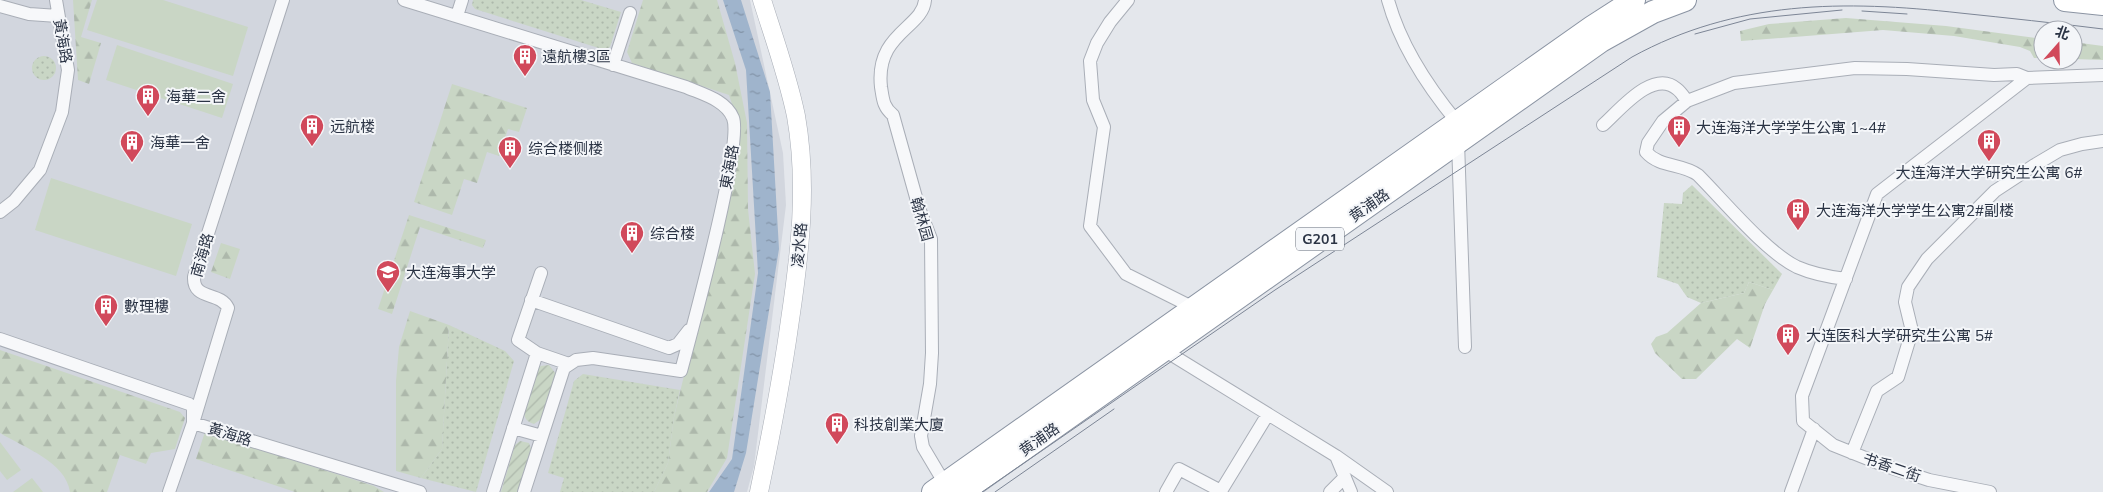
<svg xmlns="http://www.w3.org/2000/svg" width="2103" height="492" font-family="Mulish,'Noto Sans SC',sans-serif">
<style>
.built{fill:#d2d6de}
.grass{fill:url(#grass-dots)}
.forest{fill:url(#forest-firs)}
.garden{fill:url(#garden-furrows)}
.pitch{fill:#c9d6c5}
.water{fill:url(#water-ripples)}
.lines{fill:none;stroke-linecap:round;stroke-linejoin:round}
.street-casing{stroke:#a9aeb7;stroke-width:14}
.secondary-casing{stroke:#a9aeb7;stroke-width:19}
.highway-casing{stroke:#8b94a3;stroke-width:24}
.street{stroke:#f7f8fa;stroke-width:12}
.secondary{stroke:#fff;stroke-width:18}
.highway{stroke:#fff;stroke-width:22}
.tram{stroke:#7d8696;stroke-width:1}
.labels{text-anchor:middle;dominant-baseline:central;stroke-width:4;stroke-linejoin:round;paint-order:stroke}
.shield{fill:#f4f6f9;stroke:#676e7b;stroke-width:1}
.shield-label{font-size:14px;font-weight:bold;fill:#2b3445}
.street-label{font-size:15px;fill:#2b3445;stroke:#f4f6f9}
.poi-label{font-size:15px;fill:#2b3445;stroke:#f4f6f9;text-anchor:start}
</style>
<defs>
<pattern id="grass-dots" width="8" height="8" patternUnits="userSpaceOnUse" patternTransform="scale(1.25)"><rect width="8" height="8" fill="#c9d6c5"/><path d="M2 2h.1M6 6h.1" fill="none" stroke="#adb8ab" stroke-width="1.8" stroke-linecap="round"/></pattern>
<pattern id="forest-firs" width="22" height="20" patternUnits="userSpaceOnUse" patternTransform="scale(1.25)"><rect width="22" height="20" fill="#c9d6c5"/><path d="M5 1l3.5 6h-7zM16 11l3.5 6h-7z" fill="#adb8ab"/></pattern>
<pattern id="garden-furrows" width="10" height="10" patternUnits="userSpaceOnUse" patternTransform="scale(1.25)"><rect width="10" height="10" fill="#c9d6c5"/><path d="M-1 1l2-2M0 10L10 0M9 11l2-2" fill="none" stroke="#adb8ab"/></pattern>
<pattern id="water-ripples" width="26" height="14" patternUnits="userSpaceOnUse" patternTransform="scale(1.25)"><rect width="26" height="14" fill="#9fb4cc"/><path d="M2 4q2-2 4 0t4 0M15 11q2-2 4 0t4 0" fill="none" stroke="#8293a7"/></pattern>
</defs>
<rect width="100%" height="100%" fill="#e4e7ec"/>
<path class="built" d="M0,0H750L783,153L786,205L754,466L747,492H0Z"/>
<path class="grass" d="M473,0H581L621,12L610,47L605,50L475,9L472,5Z
M32 68a12 12 0 1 1 24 0a12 12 0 1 1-24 0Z
M1692,185L1782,274L1773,290L1749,282L1744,293L1701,303L1687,297L1678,284L1657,277L1664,203L1682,204L1683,193Z
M449,325L505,351L514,361L476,492L421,478L442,449Z
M583,374L680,390L674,417L668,463L654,492H560L564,478L548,473L574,381Z"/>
<path class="forest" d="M73,0H92L81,37L101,43L89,84L78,80Z
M643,0H717L735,63L747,123L748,209L755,274L727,458L707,492H654L668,463L674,417L726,202L733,107L729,95L632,63L627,52Z
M1846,18L1946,26L2043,39V58H2034L2030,51L2020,47L1954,36L1883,30L1741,41L1740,31L1769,24Z
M2073,42L2103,46V60L2073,59Z
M452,84L527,108L519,132L508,129L499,156L487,152L477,183L464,179L452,215L414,202Z
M409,215L486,240L483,248L420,227L392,314L378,309Z
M221,243L240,249L230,279L211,272Z
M1749,282L1773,290L1765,304L1750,348L1737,339L1696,379H1682L1655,353L1651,344L1656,337L1667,333L1701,303L1744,293Z
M410,311L449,325L442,449L421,478L396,471V381L399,347Z
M0,350L180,412L185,418L175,449L151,453L146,464L120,455L107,492H70C66,462 23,447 0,433Z
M205,432L374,486L384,492H295L196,459Z"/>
<path class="garden" d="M549,365L556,374L541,419L534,424C528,422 524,419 524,412L538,368L541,366Z
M520,441L529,443L531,449L518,492H501L515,445Z"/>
<path class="pitch" d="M97,0H163L248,27L233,76L87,30Z
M117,45L233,84L222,118L106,80Z
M51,178L192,224L176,276L35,230Z
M0,442L21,470L7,480L0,471Z
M32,478L43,492H13Z"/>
<path class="water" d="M723,0H741L770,92L779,249L746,453L734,492H709L732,459L758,273L746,70Z"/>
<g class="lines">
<g class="street-casing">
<path id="street" d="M404,0L686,87C702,94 726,100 733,118C743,144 691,333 681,371L593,358L576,360L564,368L524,492
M925,0C923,28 875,33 881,87C883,99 883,107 893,115L919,208L931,239L932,353L930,384L921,436L923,447L945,484
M1128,0L1110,22L1097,43L1090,61L1093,100L1104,127L1090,226L1126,274L1194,308
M1388,0C1400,44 1428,87 1457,122
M0,6L29,14L58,16
M457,16L462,0
M613,65L630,13
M1603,125C1619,111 1653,68 1677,89C1681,92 1684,97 1687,101
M1458,142L1465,347
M0,212L14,201L40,170L62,112L68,70L56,0
M541,273L518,340L537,353L569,364
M1846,279C1829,277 1813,274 1797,267C1766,252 1724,201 1698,175C1682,163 1660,168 1646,152L1648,143L1663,121L1687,101L1734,83L1855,68L1907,69L1994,75L2017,74L2027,78L2103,75
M531,300L669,348L678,344L689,330
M0,339L189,404L193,407V423L420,492
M1159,347L1336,456L1387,492
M513,428L542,436
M1852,453L1877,391L1898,377L1912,331L1905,302L1908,287L1927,259L1995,191L2033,166L2060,150L2082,144L2103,141
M1336,456L1351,492
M169,492L193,423L228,308C220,291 193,301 194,277L283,0
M493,492L537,353
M1166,492L1179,469L1221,491L1268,414
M1330,492L1345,477
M1791,492L1814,429
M1990,492L1929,480L1883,465L1833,445L1803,421L1802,396L1877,194L2027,78"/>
</g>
<g class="secondary-casing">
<path id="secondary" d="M759,492C771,435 782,378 790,320C800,253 808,184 796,116C788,77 774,38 762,0"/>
</g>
<g class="highway-casing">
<path id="highway" d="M2065,0L2103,4
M933,492L1592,27L1634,0
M963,492L1601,41L1653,12L1685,0"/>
</g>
<use href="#street" class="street"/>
<use href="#secondary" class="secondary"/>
<use href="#highway" class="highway"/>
<path class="tram" d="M1862,11L1907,14
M1695,34L1750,19L1842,10
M982,492L1275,290L1632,57C1736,0 1844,0 1960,13C2008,18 2055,23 2103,29
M995,492L1114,409"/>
</g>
<defs>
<g id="building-pin" transform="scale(1.25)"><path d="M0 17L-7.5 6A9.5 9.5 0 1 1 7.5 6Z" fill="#d1495b" stroke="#f4f6f9"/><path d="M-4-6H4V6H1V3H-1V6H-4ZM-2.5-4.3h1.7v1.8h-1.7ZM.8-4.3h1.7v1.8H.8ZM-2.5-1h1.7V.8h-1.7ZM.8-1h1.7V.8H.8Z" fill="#fff"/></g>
<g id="university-pin" transform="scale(1.25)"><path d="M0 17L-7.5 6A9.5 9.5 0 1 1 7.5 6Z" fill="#d1495b" stroke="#f4f6f9"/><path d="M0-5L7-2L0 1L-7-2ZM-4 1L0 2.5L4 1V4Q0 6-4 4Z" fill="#fff"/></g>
</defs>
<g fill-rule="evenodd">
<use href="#building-pin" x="525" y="56"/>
<use href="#building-pin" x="148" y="96"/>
<use href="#building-pin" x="312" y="126"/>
<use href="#building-pin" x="1679" y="127"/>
<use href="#building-pin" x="1989" y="141"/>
<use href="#building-pin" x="132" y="142"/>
<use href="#building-pin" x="510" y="148"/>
<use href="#building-pin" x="1798" y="210"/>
<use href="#building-pin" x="632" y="233"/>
<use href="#university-pin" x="388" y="272"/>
<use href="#building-pin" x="106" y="306"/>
<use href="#building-pin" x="1788" y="335"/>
<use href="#building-pin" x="837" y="424"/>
</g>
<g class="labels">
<rect class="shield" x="1296" y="227.5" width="48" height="23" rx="4"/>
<g class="shield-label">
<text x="1320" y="239">G201</text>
</g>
<g class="street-label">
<text transform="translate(63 41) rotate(80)">黃海路</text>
<text transform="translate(729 167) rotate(-80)">東海路</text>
<text transform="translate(1369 205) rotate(-35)">黄浦路</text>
<text transform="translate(922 219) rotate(74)">翰林园</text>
<text transform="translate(799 245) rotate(-85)">凌水路</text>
<text transform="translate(202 255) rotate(-74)">南海路</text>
<text transform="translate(230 434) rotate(17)">黃海路</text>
<text transform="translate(1039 439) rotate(-35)">黄浦路</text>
<text transform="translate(1892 467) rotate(19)">书香二街</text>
</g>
<g class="poi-label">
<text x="542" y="56">遠航樓3區</text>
<text x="166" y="96">海華二舍</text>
<text x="330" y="126">远航楼</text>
<text x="1696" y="127">大连海洋大学学生公寓 1~4#</text>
<text x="150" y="142">海華一舍</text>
<text x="528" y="148">综合楼侧楼</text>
<text x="1989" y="172" text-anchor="middle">大连海洋大学研究生公寓 6#</text>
<text x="1816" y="210">大连海洋大学学生公寓2#副楼</text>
<text x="650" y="233">综合楼</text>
<text x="406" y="272">大连海事大学</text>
<text x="124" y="306">數理樓</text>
<text x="1806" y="335">大连医科大学研究生公寓 5#</text>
<text x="854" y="424">科技創業大廈</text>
</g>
</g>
<g transform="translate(2058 45) rotate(20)"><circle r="24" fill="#f4f6f9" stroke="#a4a8b1"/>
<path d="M0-4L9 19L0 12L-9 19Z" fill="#d1495b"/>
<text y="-8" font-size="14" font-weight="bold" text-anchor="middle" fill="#2b3445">北</text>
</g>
</svg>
